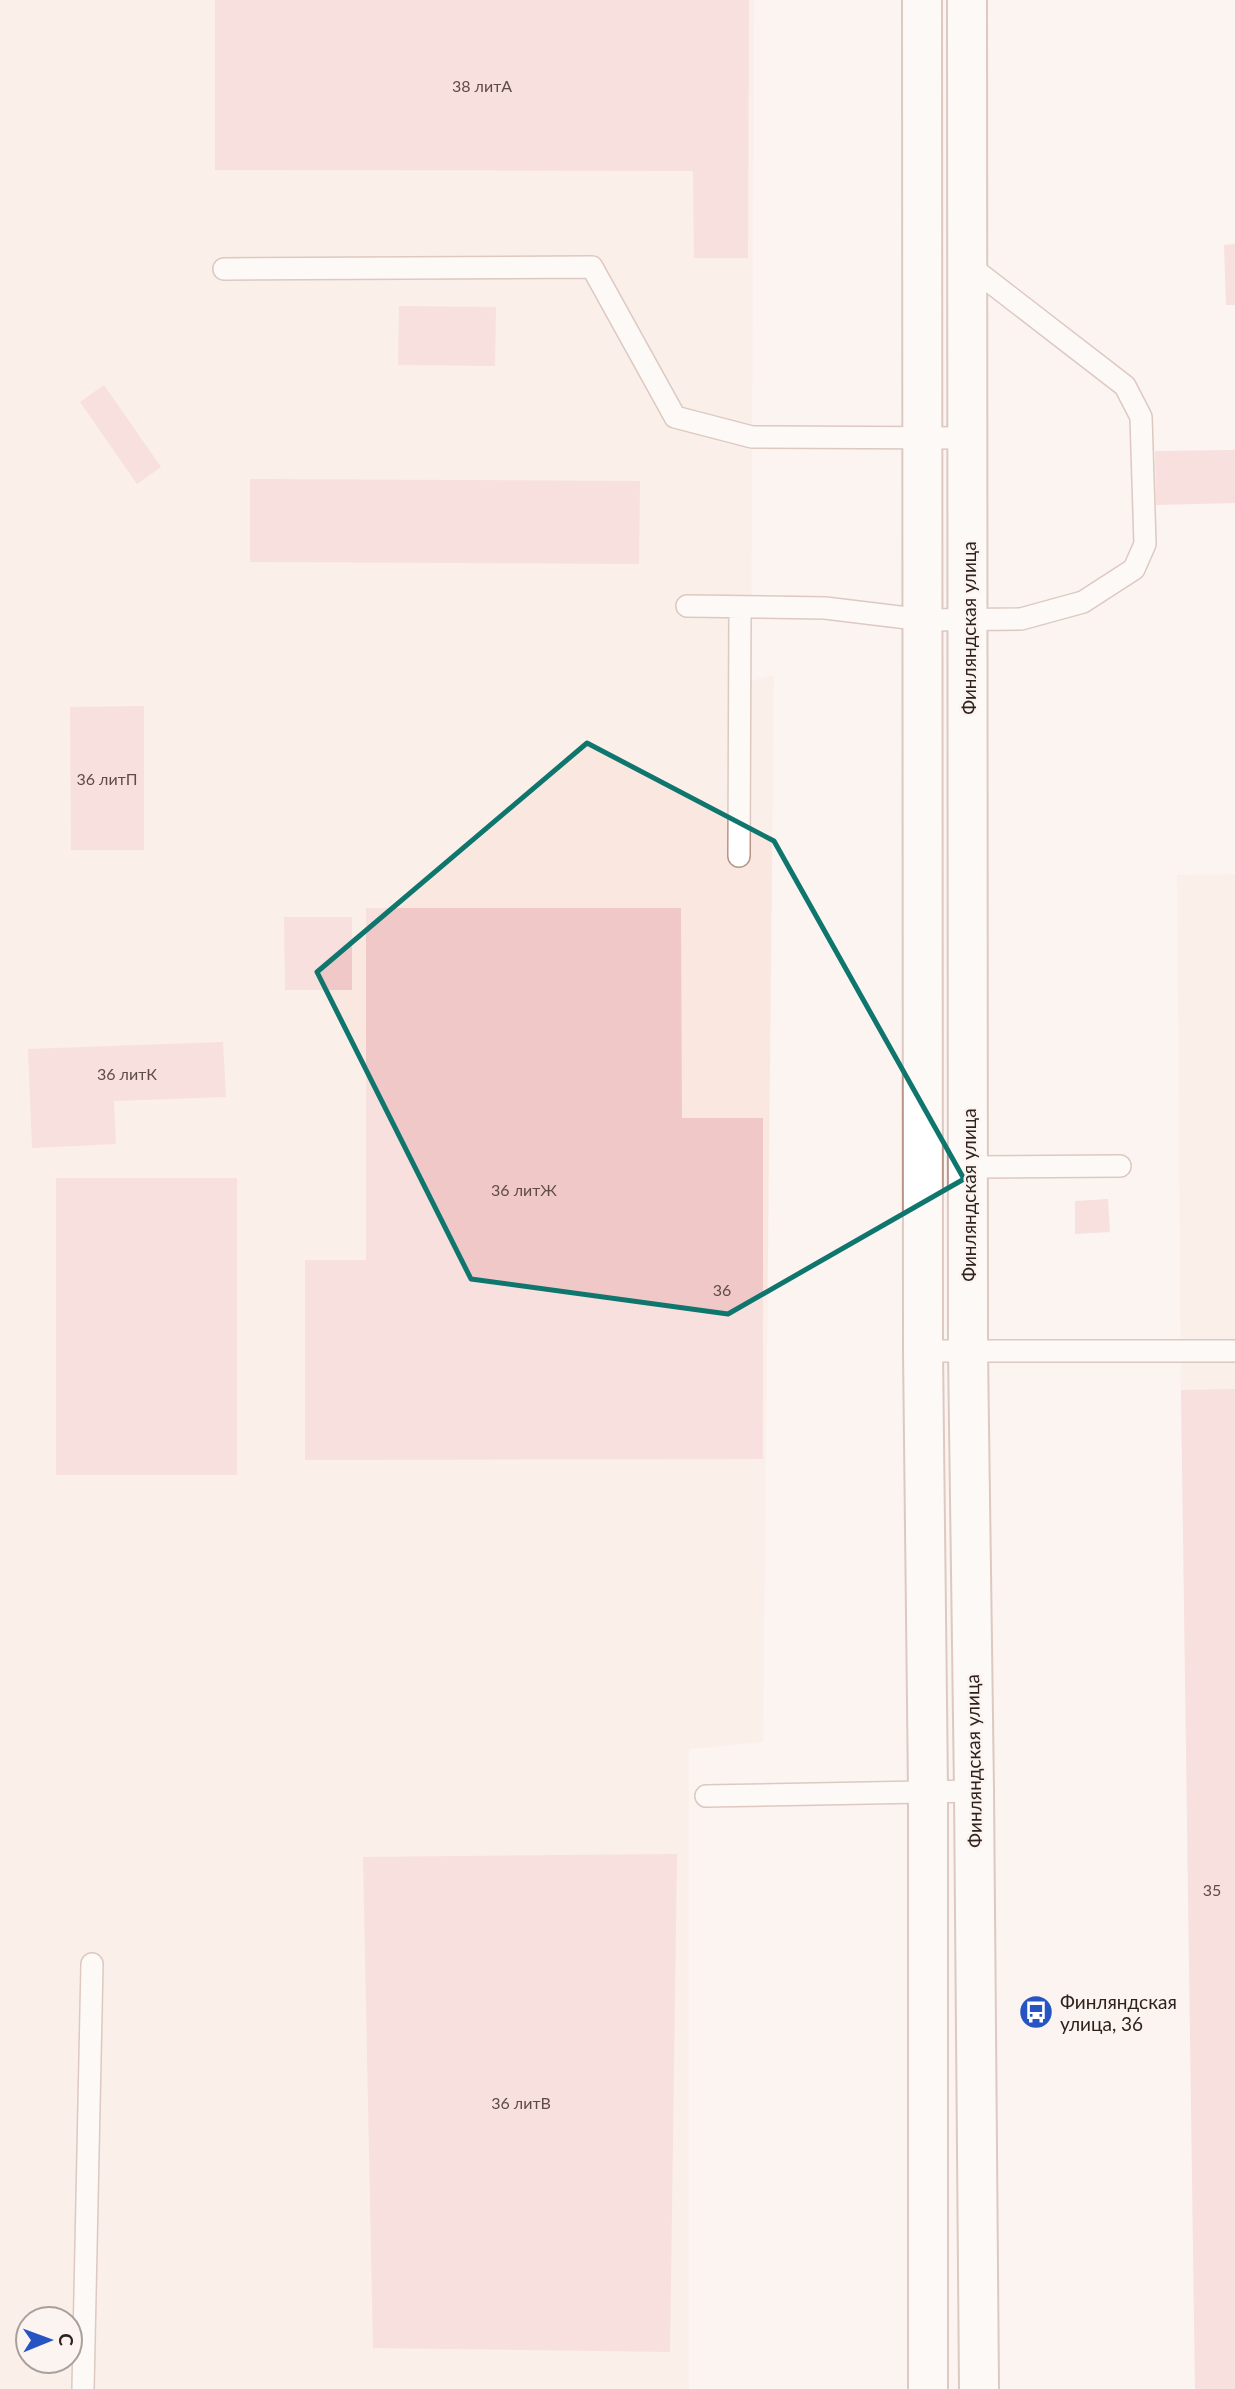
<svg xmlns="http://www.w3.org/2000/svg" width="1235" height="2389" font-family="Lato,sans-serif">
<style>
.built{fill:#fae8e0;fill-rule:evenodd}
.building{fill:#f1c8c8}
.lines{fill:none;stroke-linecap:round;stroke-linejoin:round}
.service-casing{stroke:#b89687;stroke-width:24}
.tertiary-casing{stroke:#b89687;stroke-width:42}
.service{stroke:#fff;stroke-width:21}
.tertiary{stroke:#fff;stroke-width:38}
.marked{fill:none;stroke:#0f766e;stroke-width:5;stroke-linejoin:round}
.labels{text-anchor:middle;dominant-baseline:central;stroke-width:5;stroke-linejoin:round;paint-order:stroke}
.number-label{font-size:16px;fill:#604c47}
.street-label{font-size:19px;fill:#2f221c;stroke:#fbf4f1}
.poi-label{font-size:19px;fill:#2f221c;stroke:#fbf4f1;text-anchor:start}
</style>
<rect width="100%" height="100%" fill="#fbf4f1"/>
<path class="built" d="M0,0H754L751,681L774,675L763,1742L689,1749V2389H0ZM28,2319H70V2361H28Z
M1235,874V2389H1195L1181,1390L1177,875Z"/>
<path class="building" d="M215,0H749L748,258H694L693,171L215,170Z
M1235,244V305H1226L1224,245Z
M399,306L496,307L495,366L398,365Z
M104,385L161,467L137,484L80,402Z
M1235,450V503L1156,505L1155,451Z
M250,479L640,481L639,564L250,562Z
M144,706V850H71L70,707Z
M366,908H681L682,1118H763V1459L305,1460V1260H366Z
M284,917H352V990H285Z
M223,1042L226,1097L114,1101L116,1144L32,1148L28,1049Z
M56,1178H237V1475H56Z
M1108,1199L1110,1232L1075,1234V1201Z
M1235,1389V2389H1195L1181,1390Z
M677,1854L670,2352L373,2348L363,1857Z"/>
<g class="lines">
<g class="service-casing">
<path id="service" d="M224,269L592,267L675,417L752,437L967,438
M687,606L825,608L924,620L1021,619L1083,602L1134,569L1145,544L1141,417L1125,386L967,264
M739,856L740,607
M968,1167L1120,1166
M923,1351H1235
M706,1796L974,1791
M83,2389L92,1964"/>
</g>
<g class="tertiary-casing">
<path id="tertiary" d="M922,0L923,1351L928,1791V2389
M967,0L968,1351L974,1791L979,2389"/>
</g>
<use href="#service" class="service"/>
<use href="#tertiary" class="tertiary"/>
</g>
<path d="M0 0H1235V2389H0ZM587,743L774,841L964,1179L728,1314L471,1279L317,972Z" fill="#fbf4f1" fill-opacity=".55" fill-rule="evenodd"/>
<path class="marked" d="M587,743L774,841L964,1179L728,1314L471,1279L317,972Z"/>
<defs>
<g id="bus-disc" transform="scale(1.75)"><circle r="9.5" fill="#2754c3" stroke="#fbf4f1"/><path d="M-5-6H5V4H4V6H2V4H-2V6H-4V4H-5ZM-3.5-4V0h7V-4ZM-3.5 1.2v1.5H-2V1.2ZM2 1.2v1.5H3.5V1.2Z" fill="#fff"/></g>
</defs>
<g fill-rule="evenodd">
<use href="#bus-disc" x="1036" y="2012"/>
</g>
<g class="labels">
<g class="number-label">
<text x="482" y="85">38 литА</text>
<text x="107" y="778">36 литП</text>
<text x="127" y="1073">36 литК</text>
<text x="524" y="1189">36 литЖ</text>
<text x="722" y="1289">36</text>
<text x="1212" y="1889">35</text>
<text x="521" y="2102">36 литВ</text>
</g>
<g class="street-label">
<text transform="translate(968 628) rotate(-90)">Финляндская улица</text>
<text transform="translate(968 1195) rotate(-90)">Финляндская улица</text>
<text transform="translate(973 1761) rotate(-91)">Финляндская улица</text>
</g>
<g class="poi-label">
<text x="1060" y="2001">Финляндская<tspan x="1060" dy="22">улица, 36</tspan></text>
</g>
</g>
<g transform="translate(49 2340) rotate(89)"><circle r="33" fill="#fbf4f1" stroke="#a9a09c" stroke-width="2"/>
<path d="M0-5L12 26L0 18L-12 26Z" fill="#2754c3"/>
<text y="-10" font-size="19" font-weight="bold" text-anchor="middle" fill="#2f221c">С</text>
</g>
</svg>
